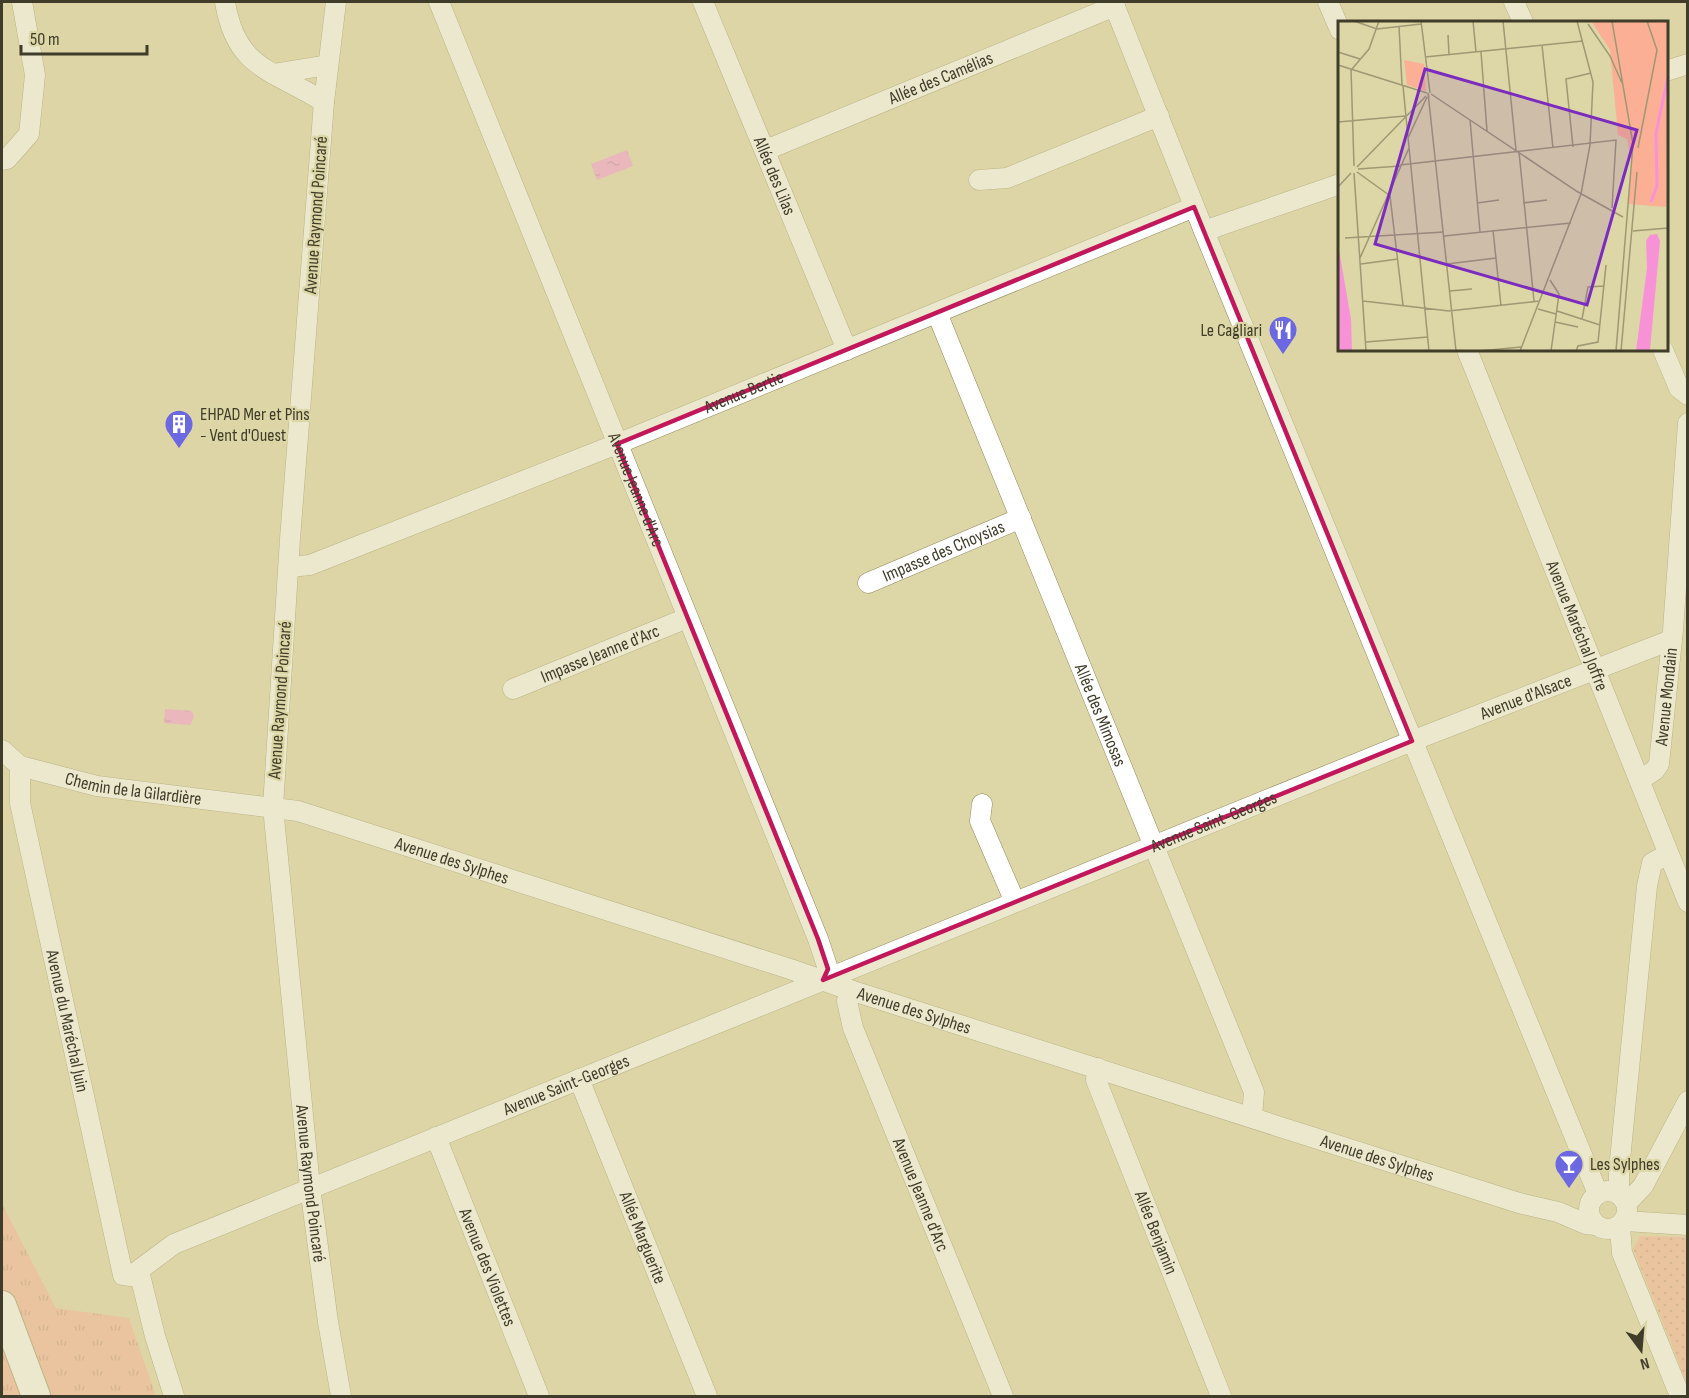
<svg xmlns="http://www.w3.org/2000/svg" width="1689" height="1398" font-family="'Sofia Sans Condensed',sans-serif">
<style>
.grass{fill:url(#grass-tufts)}
.park{fill:url(#park-dots)}
.water{fill:url(#water-ripples)}
.lines{fill:none;stroke-linecap:round;stroke-linejoin:round}
.minor-casing{stroke:#918a5d;stroke-width:21}
.highway-casing{stroke:#918a5d;stroke-width:30}
.minor{stroke:#fff;stroke-width:20}
.highway{stroke:#fff;stroke-width:28}
.marked{fill:none;stroke:#c2185b;stroke-width:4.5;stroke-linejoin:round}
.labels{text-anchor:middle;dominant-baseline:central;stroke-width:4.5;stroke-linejoin:round;paint-order:stroke}
.street-label{font-size:18px;fill:#3f3c29;stroke:#ddd6a6}
.poi-label{font-size:18px;fill:#3f3c29;stroke:#ddd6a6;text-anchor:start}
.inset-river{fill:none;stroke:#f892d7;stroke-width:3}
.inset-road{fill:none;stroke:#9e9874;stroke-width:1.5}
.view{fill:#7b2cbf;fill-opacity:0.15;stroke:#7b2cbf;stroke-width:3}
.inset-edge{fill:none;stroke:#3f3c29;stroke-width:3}
</style>
<defs>
<pattern id="grass-tufts" width="24" height="20" patternUnits="userSpaceOnUse" patternTransform="scale(1.5)"><rect width="24" height="20" fill="#fbb095"/><path d="M3 7l-1-3M5 7V3M7 7l1-3M15 17l-1-3M17 17v-4M19 17l1-3" fill="none" stroke="#cd907a"/></pattern>
<pattern id="park-dots" width="8" height="8" patternUnits="userSpaceOnUse" patternTransform="scale(1.5)"><rect width="8" height="8" fill="#fbb095"/><path d="M2 2h.1M6 6h.1" fill="none" stroke="#cd907a" stroke-width="1.8" stroke-linecap="round"/></pattern>
<pattern id="water-ripples" width="26" height="14" patternUnits="userSpaceOnUse" patternTransform="scale(1.5)"><rect width="26" height="14" fill="#f892d7"/><path d="M2 4q2-2 4 0t4 0M15 11q2-2 4 0t4 0" fill="none" stroke="#ca78ae"/></pattern>
</defs>
<rect width="100%" height="100%" fill="#ddd6a6"/>
<path class="grass" d="M2,1204L56,1308L129,1318L156,1396H2Z"/>
<path class="park" d="M1640,1236L1687,1237V1383L1633,1249Z"/>
<path class="water" d="M627,150L633,166L597,180L591,164Z
M165,709L192,711L194,717L190,725L164,723Z"/>
<g class="lines">
<g class="minor-casing">
<g id="minor">
<path d="M225,2C236,70 274,70 324,102"/>
<path id="s1" d="M336,2L324,102L290,539L273,807L310,1187L328,1322L341,1396"/>
<path id="s2" d="M439,2L818,939L828,969L823,980"/>
<path id="s3" d="M703,2L847,350"/>
<path d="M1113,2L1204,231L1598,1194"/>
<path d="M1328,2L1340,30"/>
<path d="M1514,2L1523,22"/>
<path d="M1666,71L1688,64"/>
<path d="M273,74L328,65"/>
<path id="s4" d="M766,150L1115,6"/>
<path d="M2,160L7,159L29,134L35,75L22,2"/>
<path d="M979,180L1007,178L1159,116"/>
<path d="M1204,231L1340,184"/>
<path id="s5" d="M937,313L1254,1092L1252,1117"/>
<path id="s6" d="M1467,350L1688,902"/>
<path d="M1663,350L1679,388L1688,395"/>
<path id="s7" d="M289,567L310,565L617,444L1194,207"/>
<path id="s8" d="M868,583L1021,518"/>
<path id="s9" d="M513,689L687,618"/>
<path id="s10" d="M2,750L20,766L97,786L298,811L790,969L850,990L1519,1203L1558,1212L1586,1224L1596,1225"/>
<path id="s11" d="M20,766V803L123,1275L131,1276L174,1244L1412,741L1671,640"/>
<path id="s12" d="M1640,780L1655,770L1659,764L1673,630L1688,423"/>
<path d="M982,804L980,821L1015,902"/>
<path id="s13" d="M850,990L847,1001L853,1028L1003,1396"/>
<path id="s14" d="M1098,1068L1096,1080L1221,1396"/>
<path id="s15" d="M579,1079L707,1396"/>
<path id="s16" d="M436,1137L539,1396"/>
<circle cx="1608" cy="1210" r="19"/>
<path d="M1619,1194V1170L1647,886L1652,863L1668,854"/>
<path d="M1627,1203L1643,1186L1688,1101"/>
<path d="M1625,1221L1688,1225"/>
<path d="M1620,1226L1622,1253L1680,1396"/>
<path d="M139,1271L155,1336L174,1396"/>
</g>
</g>
<g class="highway-casing">
<path id="highway" d="M2,1305L36,1396"/>
</g>
<use href="#minor" class="minor"/>
<use href="#highway" class="highway"/>
</g>
<path d="M0 0H1689V1398H0ZM1194,207L1412,741L823,980L828,969L818,939L617,444Z" fill="#ddd6a6" fill-opacity=".55" fill-rule="evenodd"/>
<path class="marked" d="M1194,207L1412,741L823,980L828,969L818,939L617,444Z"/>
<defs>
<g id="restaurant-pin" transform="scale(1.5)"><path d="M0 17L-7.5 6A9.5 9.5 0 1 1 7.5 6Z" fill="#6b68e2" stroke="#ddd6a6"/><path d="M-5-6h1v4h1v-4h1v4h1v-4h1v5L-1.5 .5V6h-2V.5L-5-1ZM5-6V6H3V1.5H1.5Q1.5-4 5-6Z" fill="#fff"/></g>
<g id="building-pin" transform="scale(1.5)"><path d="M0 17L-7.5 6A9.5 9.5 0 1 1 7.5 6Z" fill="#6b68e2" stroke="#ddd6a6"/><path d="M-4-6H4V6H1V3H-1V6H-4ZM-2.5-4.3h1.7v1.8h-1.7ZM.8-4.3h1.7v1.8H.8ZM-2.5-1h1.7V.8h-1.7ZM.8-1h1.7V.8H.8Z" fill="#fff"/></g>
<g id="bar-pin" transform="scale(1.5)"><path d="M0 17L-7.5 6A9.5 9.5 0 1 1 7.5 6Z" fill="#6b68e2" stroke="#ddd6a6"/><path d="M-6-5H6L.8 .8V4.5H3.5V6h-7V4.5H-.8V.8Z" fill="#fff"/></g>
</defs>
<g fill-rule="evenodd">
<use href="#restaurant-pin" x="1283" y="330"/>
<use href="#building-pin" x="179" y="424"/>
<use href="#bar-pin" x="1569" y="1164"/>
</g>
<g class="labels">
<g class="street-label">
<text stroke="none"><textPath href="#s4" startOffset="189">Allée des Camélias</textPath></text>
<text stroke="none"><textPath href="#s3" startOffset="188">Allée des Lilas</textPath></text>
<text transform="translate(316 215) rotate(-86)">Avenue Raymond Poincaré</text>
<text stroke="none"><textPath href="#s7" startOffset="488">Avenue Bertie</textPath></text>
<text stroke="none"><textPath href="#s2" startOffset="526">Avenue Jeanne d'Arc</textPath></text>
<text stroke="none"><textPath href="#s8" startOffset="82">Impasse des Choysias</textPath></text>
<text stroke="none"><textPath href="#s6" startOffset="297">Avenue Maréchal Joffre</textPath></text>
<text stroke="none"><textPath href="#s9" startOffset="94">Impasse Jeanne d'Arc</textPath></text>
<text stroke="none"><textPath href="#s12" startOffset="93">Avenue Mondain</textPath></text>
<text stroke="none"><textPath href="#s11" startOffset="2040">Avenue d'Alsace</textPath></text>
<text transform="translate(280 700) rotate(-86)">Avenue Raymond Poincaré</text>
<text stroke="none"><textPath href="#s5" startOffset="434">Allée des Mimosas</textPath></text>
<text stroke="none"><textPath href="#s10" startOffset="140">Chemin de la Gilardière</textPath></text>
<text stroke="none"><textPath href="#s11" startOffset="1704">Avenue Saint-Georges</textPath></text>
<text stroke="none"><textPath href="#s10" startOffset="468">Avenue des Sylphes</textPath></text>
<text stroke="none"><textPath href="#s10" startOffset="954">Avenue des Sylphes</textPath></text>
<text stroke="none"><textPath href="#s11" startOffset="260">Avenue du Maréchal Juin</textPath></text>
<text stroke="none"><textPath href="#s11" startOffset="1005">Avenue Saint-Georges</textPath></text>
<text stroke="none"><textPath href="#s10" startOffset="1440">Avenue des Sylphes</textPath></text>
<text stroke="none"><textPath href="#s1" startOffset="1186">Avenue Raymond Poincaré</textPath></text>
<text stroke="none"><textPath href="#s13" startOffset="219">Avenue Jeanne d'Arc</textPath></text>
<text stroke="none"><textPath href="#s14" startOffset="176">Allée Benjamin</textPath></text>
<text stroke="none"><textPath href="#s15" startOffset="171">Allée Marguerite</textPath></text>
<text stroke="none"><textPath href="#s16" startOffset="140">Avenue des Violettes</textPath></text>
</g>
<g class="poi-label">
<text x="1262" y="330" text-anchor="end">Le Cagliari</text>
<text x="200" y="414">EHPAD Mer et Pins<tspan x="200" dy="21">- Vent d'Ouest</tspan></text>
<text x="1590" y="1164">Les Sylphes</text>
</g>
</g>
<g transform="translate(1338 21)">
<rect width="330" height="330" fill="#ddd6a6"/>
<path d="M253,0H330L328,186L290,183L294,144L289,118L280,114L272,29Z" fill="#fbb095"/>
<path d="M66,39L86,43L88,70L69,64Z" fill="#fbb095"/>
<path d="M319,213L322,220L312,329L298,330L309,247L308,220L312,214ZM0,223L13,298L14,330H0Z" fill="#f892d7"/>
<path class="inset-river" d="M313,181L319,165L318,112L330,56"/>
<path class="inset-road" d="M16,0L39,8L83,3M83,0L92,72M135,0L138,31M165,0L178,129M274,0L295,123L278,330M250,3L272,35L284,62M61,5L64,64M110,14L111,34M204,24L215,127M0,31L22,38M143,31L149,110M87,36L245,20M0,44L89,72M13,48L16,145M14,48L31,28L41,0M65,65L91,330M93,73L240,171L285,196M91,77L90,72L118,330M132,99L142,211M0,101L67,95M70,117L89,76M235,126L228,58L253,52M300,127L319,29L309,0M181,131L196,280M62,144L278,119L274,187M19,146L88,75M20,148L62,145M19,151L51,174M16,152L28,330M0,166L13,152M52,175L65,284M139,182L161,179M185,182L209,179M155,209L163,285M295,210L330,207M106,215L233,202M7,217L106,211M22,237L71,127M23,243L60,238M109,243L158,237M212,259L221,273L213,330M112,270L134,268M25,280L111,290L202,280M200,288L218,293M219,290L262,304M244,298L250,266L266,265M217,301L240,306M330,305V328M28,321L90,316M141,330L183,326M182,330L243,173L252,124L255,61L239,0M238,330L240,325L260,321L268,244M283,330L299,151"/>
<path class="view" d="M87,48L299,109L249,284L37,223Z"/>
<rect width="330" height="330" class="inset-edge"/>
</g>
<rect width="1689" height="1398" fill="none" stroke="#3f3c29" stroke-width="6"/>
<g transform="translate(1641 1350) rotate(164)" stroke="#ddd6a6" stroke-width="4.5" paint-order="stroke">
<path d="M0-4.5L10 22L0 15L-10 22Z" fill="#3f3c29"/>
<text y="-9" font-size="16" font-weight="bold" text-anchor="middle" fill="#3f3c29">N</text>
</g>
<path d="M21 45v9h126v-9" fill="none" stroke="#3f3c29" stroke-width="3"/>
<text x="30" y="45" font-size="18" fill="#3f3c29" stroke="#ddd6a6" stroke-width="4.5" paint-order="stroke">50 m</text>
</svg>
